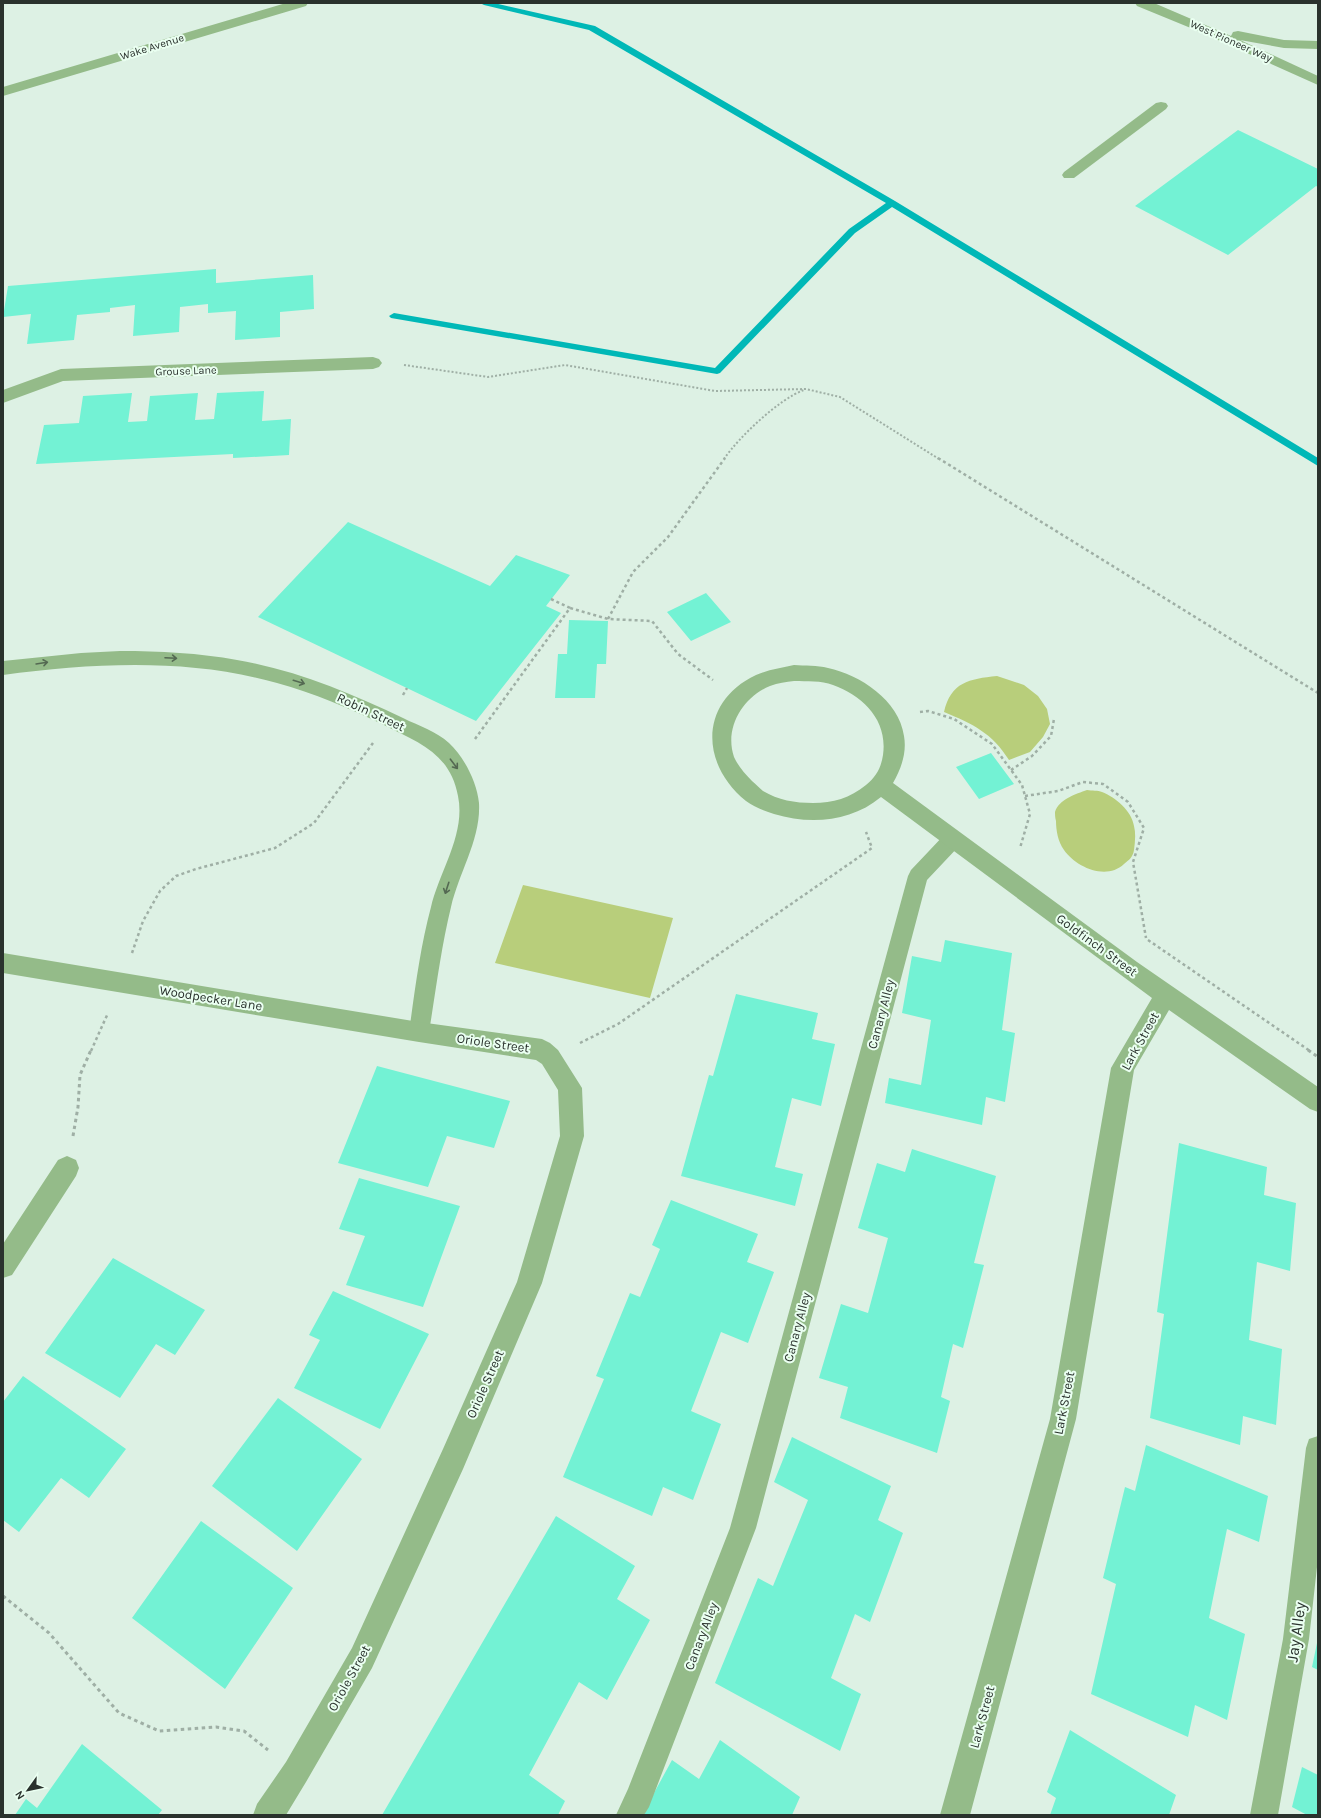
<svg xmlns="http://www.w3.org/2000/svg" width="1321" height="1818" font-family="Karla,sans-serif">
<style>
.green{fill:#b8ce7b}
.lines{fill:none;stroke-linecap:round;stroke-linejoin:round}
.stream{fill:#00b8b7;fill-rule:evenodd}
.building{fill:#73f2d4}
.path-far2{stroke:#9fafa5;stroke-width:2;stroke-dasharray:2 2;stroke-linecap:butt}
.path-far1{stroke:#9fafa5;stroke-width:2.5;stroke-dasharray:3 3;stroke-linecap:butt}
.path{stroke:#9fafa5;stroke-width:3;stroke-dasharray:3.5 3.5;stroke-linecap:butt}
.service{fill:#94bb89;fill-rule:evenodd}
.minor{fill:#94bb89;fill-rule:evenodd}
.oneway{stroke:#546952}
.labels{text-anchor:middle;dominant-baseline:central;stroke-width:4;stroke-linejoin:round;paint-order:stroke}
.far-street-label{font-size:11px;fill:#2a322d;stroke:#eafff1}
.street-label{font-size:13px;fill:#2a322d;stroke:#eafff1}
.near-street-label{font-size:16px;fill:#2a322d;stroke:#eafff1}
</style>
<rect width="100%" height="100%" fill="#ddf1e4"/>
<path class="green" d="M997,676L1024,685L1038,696L1047,709L1050,724L1043,737L1030,752L1009,760C992,733 973,724 944,712C951,682 969,679 997,676Z
M1087,790C1092,791 1098,790 1102,792C1115,797 1132,811 1134,826C1136,834 1135,842 1134,850C1133,857 1129,860 1124,864C1106,881 1076,867 1064,850C1058,842 1056,830 1056,821C1055,818 1055,814 1055,812C1059,799 1076,794 1087,790Z
M523,885L673,918L650,998L495,963Z"/>
<g class="lines">
<path class="stream" d="M480,3H494L595,26L895,201L1318,458V466L892,207L855,233L720,373L717,374L391,318L389,316L394,313L715,368L849,229L886,203L589,30L484,5Z"/>
</g>
<path class="building" d="M1238,130L1318,169V187L1316,186L1228,255L1135,206Z
M216,269V283L313,275L314,309L280,312V337L235,340L236,311L208,313V304L180,307L179,332L133,336L135,305L110,308V312L77,315L74,340L27,344L31,314L3,317L8,286Z
M264,391L262,421L291,419L289,455L233,458V454L36,464L44,425L79,423L83,396L132,393L128,422L147,421L150,396L198,393L195,420L214,419L217,393Z
M348,522L490,586L516,555L570,575L546,606L561,613L476,721L258,617Z
M706,593L731,622L691,641L667,612Z
M569,620L608,621L606,664H597L595,698H555L558,654H567Z
M991,753L1014,784L979,799L956,767Z
M945,940L1012,953L1002,1030L1015,1033L1005,1102L986,1097L982,1125L885,1103L889,1078L921,1085L931,1020L902,1013L912,956L941,962Z
M736,994L818,1013L812,1039L835,1044L821,1106L792,1098L775,1167L803,1174L795,1206L681,1176L709,1075L713,1076Z
M377,1066L510,1101L494,1148L447,1136L428,1187L338,1163Z
M1179,1143L1267,1167L1264,1195L1296,1203L1290,1271L1257,1262L1249,1340L1282,1349L1276,1425L1243,1416L1240,1445L1150,1418L1164,1314L1157,1312Z
M912,1149L996,1176L974,1263L984,1265L963,1348L953,1344L941,1397L950,1401L937,1453L840,1418L848,1387L819,1378L841,1304L868,1313L888,1238L858,1228L877,1163L905,1172Z
M359,1178L460,1206L423,1307L346,1285L365,1236L339,1229Z
M671,1200L758,1234L747,1262L774,1272L748,1343L721,1332L691,1411L721,1424L693,1500L663,1487L652,1516L563,1477L604,1379L596,1376L630,1293L640,1297L660,1249L652,1245Z
M113,1258L205,1310L175,1355L156,1344L120,1398L45,1353Z
M333,1291L429,1334L380,1429L294,1388L320,1340L309,1335Z
M23,1376L126,1449L89,1498L61,1478L19,1532L3,1520V1402Z
M278,1398L362,1459L297,1551L212,1486Z
M792,1437L891,1486L878,1520L903,1533L870,1622L855,1614L831,1678L861,1694L840,1751L715,1683L758,1578L773,1586L808,1500L774,1482Z
M1146,1445L1268,1496L1259,1542L1227,1529L1209,1618L1245,1634L1227,1720L1195,1705L1188,1737L1091,1694L1116,1584L1103,1578L1125,1487L1135,1491Z
M556,1516L635,1566L617,1599L650,1620L607,1700L579,1682L529,1775L565,1801L558,1815H382Z
M201,1521L293,1588L225,1689L132,1618Z
M1317,1643H1318V1670L1312,1667Z
M1070,1730L1176,1795L1169,1815H1050L1056,1798L1047,1792Z
M720,1740L800,1797L792,1815H642L672,1760L699,1779Z
M82,1744L162,1810L158,1815H15L26,1799L37,1808Z
M1302,1767L1318,1775V1815H1307L1292,1807Z"/>
<g class="lines">
<path class="path-far2" d="M404,365L488,377L565,365L715,391L806,389L840,397L939,459
M724,459C739,437 779,399 804,390"/>
<path class="path-far1" d="M938,458L1318,693
M551,599L570,608
M608,619L633,572L668,537L725,458
M403,695L407,688
M920,712L928,711L954,719L992,744L1022,785L1030,814L1020,848
M475,739L570,608L608,619L652,621L678,654L713,680
M1011,770L1032,756L1051,736L1054,719
M1025,796L1058,791L1083,782L1103,784L1128,802L1144,828L1133,862L1146,938
M1148,940L1310,1051
M132,953L143,921L160,891L176,876L196,869L275,848L314,823L373,743
M580,1043L618,1024L872,848L866,832
M91,1051L108,1013"/>
<path class="path" d="M1308,1050L1318,1057
M73,1136L78,1107L80,1075L91,1050
M3,1596L49,1633L119,1713L159,1731L216,1727L244,1731L268,1750"/>
<path class="service" d="M1161,102L1166,103L1168,106L1166,109L1074,178H1064L1062,175L1064,172L1156,103Z
M120,651C160,651 199,653 237,660C296,670 350,693 403,718C419,726 436,731 449,743C464,757 477,782 479,803C481,839 459,872 451,907C441,948 436,990 429,1032L426,1039L419,1041L412,1039L409,1032C415,990 420,948 431,907C439,872 466,834 458,796C450,753 419,743 384,725C349,708 314,693 277,683C188,658 94,663 3,675V661L81,653Z
M953,831L960,833L963,839L960,845L927,880L756,1528L649,1807L644,1815H616L628,1789L730,1528L908,876L911,870L946,833Z
M1318,1436V1558L1309,1639L1278,1815H1250L1283,1639L1306,1448L1309,1439Z"/>
<path class="minor" d="M286,3H308L306,6L3,96V87Z
M1135,3H1154L1231,36L1233,32L1238,31L1284,40L1318,41V49L1284,48L1240,40L1318,76V85L1198,31L1137,6Z
M373,357L379,359L382,363L379,367L373,369L63,381L3,403V390L61,369Z
M794,665C805,666 817,665 828,668C860,675 899,700 904,736C907,753 901,769 893,783L1137,962L1318,1087V1112L1310,1109L1169,1010L1134,1070L1076,1419L970,1815H940L1050,1419L1111,1068L1152,998L881,797C851,822 810,825 774,814C765,811 754,807 746,801C700,764 699,702 756,675C767,670 781,668 794,665ZM794,681C807,682 821,680 833,685C863,696 888,720 883,755C881,768 876,777 866,785C850,798 833,803 813,803C795,803 778,800 763,791C759,788 756,784 752,781C745,774 738,766 734,757C724,728 743,697 770,686C778,683 786,682 794,681Z
M3,953L419,1022L542,1039L550,1043L558,1050L582,1088L584,1136L542,1283L463,1469L372,1668L306,1782L286,1815H253L257,1804L286,1762L352,1648L443,1449L517,1282L560,1136L558,1090L542,1064L536,1060L419,1042L3,973Z
M67,1156L76,1160L79,1168L76,1176L12,1275L3,1278V1244L58,1160Z"/>
</g>
<defs><path id="oneway-shaft" d="M-6 0H5M1.5-3L5.5 0L1.5 3" fill="none" stroke-width="1.6" stroke-linecap="round" stroke-linejoin="round"/></defs>
<g class="oneway">
<use href="#oneway-shaft" transform="translate(171 658) rotate(3)"/>
<use href="#oneway-shaft" transform="translate(42 663) rotate(-9)"/>
<use href="#oneway-shaft" transform="translate(299 682) rotate(17)"/>
<use href="#oneway-shaft" transform="translate(454 764) rotate(53)"/>
<use href="#oneway-shaft" transform="translate(447 888) rotate(108)"/>
</g>
<g class="labels">
<g class="far-street-label">
<text transform="translate(1231 41) rotate(24)">West Pioneer Way</text>
<text transform="translate(152 47) rotate(-17)">Wake Avenue</text>
<text transform="translate(186 371) rotate(-2)">Grouse Lane</text>
</g>
<g class="street-label">
<text transform="translate(371 712) rotate(25)">Robin Street</text>
<text transform="translate(1097 945) rotate(36)">Goldfinch Street</text>
<text transform="translate(211 998) rotate(9)">Woodpecker Lane</text>
<text transform="translate(881 1014) rotate(-75)">Canary Alley</text>
<text transform="translate(1140 1041) rotate(-61)">Lark Street</text>
<text transform="translate(493 1043) rotate(8)">Oriole Street</text>
<text transform="translate(797 1327) rotate(-75)">Canary Alley</text>
<text transform="translate(485 1384) rotate(-66)">Oriole Street</text>
<text transform="translate(1064 1403) rotate(-79)">Lark Street</text>
<text transform="translate(701 1636) rotate(-69)">Canary Alley</text>
<text transform="translate(349 1678) rotate(-61)">Oriole Street</text>
<text transform="translate(982 1717) rotate(-75)">Lark Street</text>
</g>
<g class="near-street-label">
<text transform="translate(1296 1632) rotate(-82)">Jay Alley</text>
</g>
</g>
<rect width="1321" height="1818" fill="none" stroke="#2a322d" stroke-width="8"/>
<g transform="translate(28 1790) rotate(237)" stroke="#eafff1" stroke-width="3" paint-order="stroke">
<path d="M0-3L7 15L0 10L-7 15Z" fill="#2a322d"/>
<text y="-6" font-size="11" font-weight="bold" text-anchor="middle" fill="#2a322d">N</text>
</g>
</svg>
